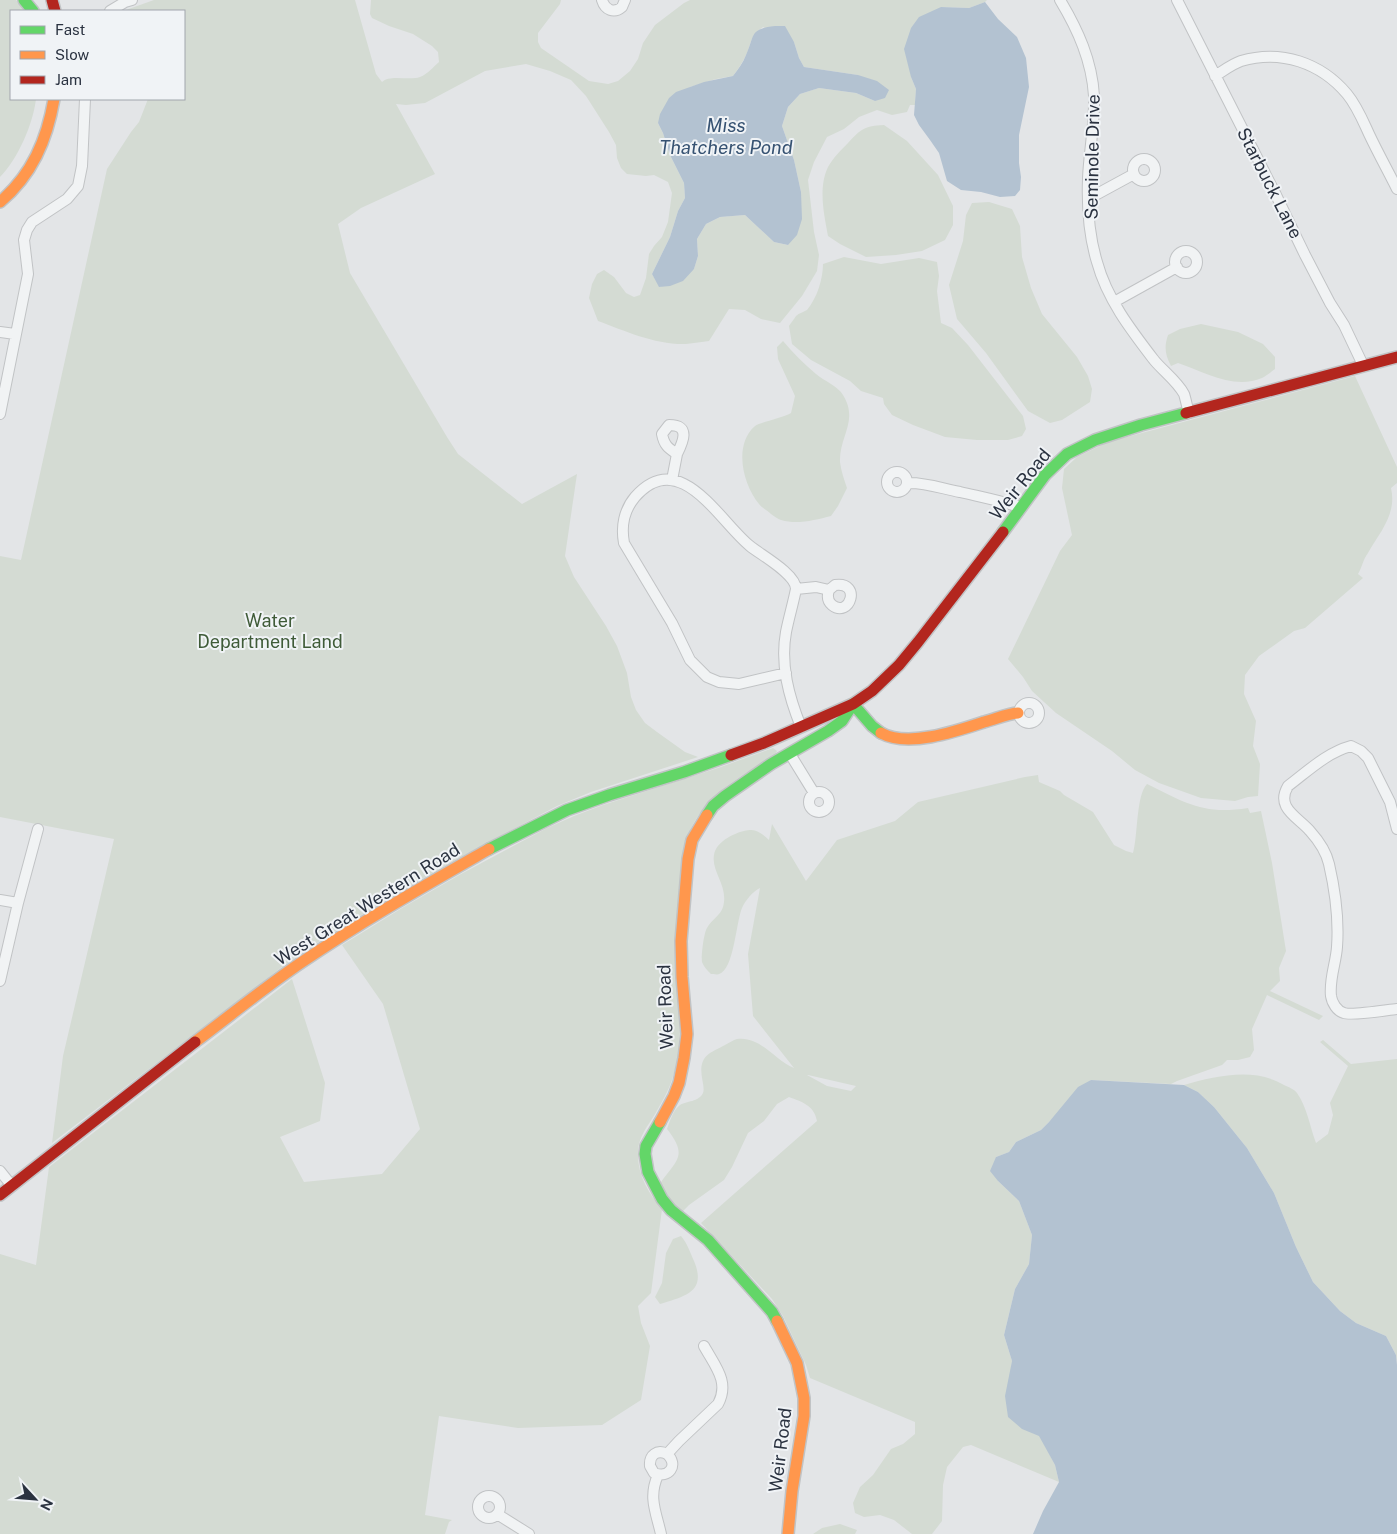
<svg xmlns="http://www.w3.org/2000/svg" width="1397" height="1534" font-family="'Public Sans',sans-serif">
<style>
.green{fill:#d4dbd3;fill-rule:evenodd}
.water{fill:#b3c2d1}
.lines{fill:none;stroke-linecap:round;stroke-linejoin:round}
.street-casing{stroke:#c1c3c5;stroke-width:12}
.fast-casing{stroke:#c1c3c5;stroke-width:14}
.slow-casing{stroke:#c1c3c5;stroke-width:14}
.jam-casing{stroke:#c1c3c5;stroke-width:14}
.street{stroke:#f1f3f4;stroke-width:10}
.fast{stroke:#63d668;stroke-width:11}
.slow{stroke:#ff974d;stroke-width:11}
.jam{stroke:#b3261e;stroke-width:11}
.labels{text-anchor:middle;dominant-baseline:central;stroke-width:4;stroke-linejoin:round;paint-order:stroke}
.street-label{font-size:18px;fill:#2a3240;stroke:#f0f3f6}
.park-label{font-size:18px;fill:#3f5b38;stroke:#f0f3f6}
.water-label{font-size:19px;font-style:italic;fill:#365272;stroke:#f0f3f6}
</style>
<rect width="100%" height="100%" fill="#e3e5e7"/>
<path class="green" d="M0,0H16L24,11H11V99H36C33,124 18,159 0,177Z
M154,0H355L376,74L382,82C390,74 409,81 420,77C428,74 433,67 439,62L438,52L432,46L413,34L389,26L372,18L370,14L371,0H561L560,4L538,33V42L541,48L589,81L608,84L618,81L630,71L638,59L643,43L655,25L684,3L690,0H987L985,2L969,8L941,7L911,77L916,89L915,105H910L907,112L892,115L877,110L859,117L844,129L827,137L814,162L808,180L814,232L819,255L817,271L802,296L780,323L761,319L745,310L729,309L709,341C702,342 694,343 686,344C656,345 625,331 598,321L589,298L592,284L597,274L604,270L614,277L626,293L634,297L640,295L646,278L649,254L654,246L662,237L668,222L672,193L668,182L654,175L646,176L627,174L621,168L617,158L616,145L609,132L586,96L571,80L550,71L526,64L485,71L425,103L406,105L396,104L435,174L361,208L338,224L350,273L447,437L458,454L522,504L577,474L565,556L574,577L606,626L617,646L627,673L631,697L636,710L645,723L657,732L685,752L698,757L591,792L557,806L457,859L384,901L323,939L282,967L52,1143L63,1056L114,839L0,817V556L21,560L107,169L131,132L139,122L148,99H184V11H123ZM763,27L794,42L799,58L804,67L858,75L875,101L856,93L819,88L800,94L788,107L782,126L794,160L801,192L788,245L774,242L745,215L720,217L706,224L697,239L698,256L694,269L660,287L652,274L670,237L678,211L685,198L684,183L670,155L663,133L658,123L690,87L716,79L733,76C738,69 743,62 746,55C752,42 750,36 763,27Z
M884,125L907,141L938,175L953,206V225L945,240L922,251L896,255L866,257L840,244L828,236C824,214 818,188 828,167C833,158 841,150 848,143C861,129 864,126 884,125Z
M989,202L1012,209L1020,226L1022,257L1031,288L1042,314L1077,357L1088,376L1092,389L1090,402L1062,420L1050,423L1028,411L986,353L957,319L949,285L963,241L966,215L972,203Z
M844,257L881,264L919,258L937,262L939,276L937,291L941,323L952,328L968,345L1023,416L1026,429L1022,436L1008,440H977L945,437L913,425L892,415L884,404L883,398L861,391L850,381L811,360L792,344L789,326C791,323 794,319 796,316C799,313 804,312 807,310C817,298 823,279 823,264Z
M1201,324L1238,332L1263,344L1275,357V369C1271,372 1266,376 1262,378C1234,390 1204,372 1178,363L1171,366C1165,354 1164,347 1168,335L1180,329Z
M783,341C793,353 804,364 816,374C824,381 838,386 843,395C859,421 839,436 840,462C841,471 844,479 847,488L838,506L831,516C815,520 797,525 781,520C778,519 774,516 771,514C768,511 762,508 759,504C743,485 733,445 755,426C761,422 782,418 791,413L795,396L778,359L777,347Z
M1355,376L1397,467V483L1391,488C1397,514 1380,532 1368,553C1363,559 1362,568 1358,574L1363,578L1305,628L1294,631L1259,656L1245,675L1244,694L1256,721L1253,746L1260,764L1258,796L1248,797L1235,801L1201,798L1159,783L1135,770L1112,751L1056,713L1032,691L1023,677L1008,659L1060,551L1072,535L1062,488L1064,469L1077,457L1108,442Z
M773,748L777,751L775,755C739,778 710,791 690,830C687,885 683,941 680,997C679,1020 682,1043 676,1065C673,1080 667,1094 659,1107C651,1123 637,1136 638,1155C638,1176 649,1194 662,1209L651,1293L638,1306L641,1323L650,1346L641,1400L602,1425L518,1428L439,1416L425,1515L452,1520L449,1522L445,1534H0V1254L36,1265L49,1167L292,979L325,1083L320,1121L280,1137L304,1182L382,1174L420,1129L383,1004L342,945L402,908L461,874L547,828L574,816L603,805L718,768Z
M1038,775L1039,782L1060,791L1064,795L1093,812L1114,845L1126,851L1133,853C1138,836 1136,795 1147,784C1186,803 1203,815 1248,808L1250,813L1261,811L1272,863L1286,951L1279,968L1280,981L1270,991L1323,1016L1319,1020L1267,995L1252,1029L1254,1050L1250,1057L1238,1060H1227L1222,1065L1177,1081L1171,1084L1091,1080L1041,1130L1016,1142L1009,1152L996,1157L998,1181L1019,1201L1032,1235L1029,1264L1015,1289L1004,1335L1012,1361L1010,1378L1055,1465L1059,1482L971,1445L963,1447L947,1467L943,1485L942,1521L932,1534H912L894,1520L880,1515L864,1517L855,1513L853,1503L860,1487L873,1475L891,1449L903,1444L915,1434V1422L810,1378L806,1365L783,1316L772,1299L701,1223L817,1121C814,1105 802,1102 789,1097L777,1104L764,1121L748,1133L732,1167L724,1180L689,1205L680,1214L659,1185C676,1160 689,1157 667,1129C670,1121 673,1110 680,1105C686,1101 699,1102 703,1093C706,1086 697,1071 704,1059C709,1052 716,1050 723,1046C727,1044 733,1040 737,1039C761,1036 774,1060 794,1068L753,1016L748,954L760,888C753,891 745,901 742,908C736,922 734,970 719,974C718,975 712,974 711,974C707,970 704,967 702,962C701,956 704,932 707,928C711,920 721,915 723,907C729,886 711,872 714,855C716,841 737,831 750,830C757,829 764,835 769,840L772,824L806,881L837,840L895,821L918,802L1025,777ZM807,1075H808L856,1086L851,1091L827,1086Z
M1323,1040L1351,1064L1397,1059V1365L1396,1355L1386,1336L1356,1323L1340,1311L1313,1282L1296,1247L1274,1193L1247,1148L1214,1107L1198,1092L1184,1085C1216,1076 1254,1067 1284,1085C1288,1087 1294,1089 1297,1093C1307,1107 1310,1127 1316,1143L1328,1134L1333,1115L1330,1103L1348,1066L1320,1042Z
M681,1236C687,1243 690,1252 694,1261C707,1292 685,1296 660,1304L655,1297L662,1283L666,1253L673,1239Z
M840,1524L857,1530L855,1534H813L822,1528Z"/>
<path class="water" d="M985,2L998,19L1017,37L1026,58L1029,87L1019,135V163L1021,177L1020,190L1015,196L1000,197L981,192L961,190L947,181L939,153L930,140L919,125L914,115L916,89L911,77L904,49L911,28L919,17L941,7L969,8Z
M775,26H785L794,42L799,58L804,67L858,75L877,81L889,90L885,98L875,101L856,93L819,88L800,94L788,107L782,126L794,160L801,192L802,219L797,235L788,245L774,242L745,215L720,217L706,224L697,239L698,256L694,269L683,281L670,286L659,287L652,274L670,237L678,211L685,198L684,183L670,155L663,133L658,123L660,114L669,98L676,92L704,82L733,76C738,69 743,63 746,55C755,35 749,29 775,26Z
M1091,1080L1184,1085L1198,1092L1214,1107L1247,1148L1274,1193L1296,1247L1313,1282L1340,1311L1356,1323L1386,1336L1396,1355L1397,1365V1534H1033L1043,1511L1059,1482L1055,1465L1039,1436L1022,1429L1008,1417L1005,1396L1012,1361L1004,1335L1015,1289L1029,1264L1032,1235L1019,1201L998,1181L990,1171L996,1157L1009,1152L1016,1142L1041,1130L1049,1122L1078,1087Z"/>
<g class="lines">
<g class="street-casing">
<path id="street" d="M602,0C605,10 614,14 622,7L625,0
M1060,0C1078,30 1092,61 1094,96C1095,124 1089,151 1088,179C1087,206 1089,236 1097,262C1107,299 1131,330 1154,360C1163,371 1177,381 1184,394C1186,400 1187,407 1189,413
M1177,0L1275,193L1305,255L1330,303L1344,325L1363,365
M110,11L125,2L132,0
M1215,76C1223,71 1232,64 1241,61C1281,49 1321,63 1347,94C1357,106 1363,121 1369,134C1378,153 1388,171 1397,189
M1133 170a11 11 0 1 1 22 0a11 11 0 1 1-22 0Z
M1088,199L1134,174
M1175 262a11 11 0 1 1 22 0a11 11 0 1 1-22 0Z
M1114,302L1177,267
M0,332L15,334
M0,414L28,274L24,240L27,230L32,222L67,199L78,186L82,166L85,99
M669,425C691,425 683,442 677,454C668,448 664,445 662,434Z
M887 482a10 10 0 1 1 20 0a10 10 0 1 1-20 0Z
M672,480L677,454
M907,483C925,482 943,489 960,492C981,497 1001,501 1020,507
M796,589L816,587L829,590C827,596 827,601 832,605C850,619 862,581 835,585L829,590
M786,673L739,684L719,682L707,677L690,660L672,623L624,543C621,527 624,510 635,497C680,446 719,521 750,546C761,555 796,574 796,589C793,604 789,617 786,632C780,665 789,697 801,727
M1019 713a10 10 0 1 1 20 0a10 10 0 1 1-20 0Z
M790,754L814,793
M809 802a10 10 0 1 1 20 0a10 10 0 1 1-20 0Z
M1397,829L1390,802L1368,758L1361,751L1351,746C1326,753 1308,771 1288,786C1275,808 1298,817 1310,831C1319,841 1326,851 1329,864C1335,890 1339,920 1337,947C1336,963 1329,979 1331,996C1332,1003 1337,1011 1344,1013C1352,1016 1387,1010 1397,1009
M0,900L18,903
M0,981L18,903L38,829
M0,1171L12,1186
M667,1454C657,1449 649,1455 650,1466L654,1473C669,1479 679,1465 667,1454L679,1441L718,1404C730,1382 715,1366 704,1346
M658,1475C648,1497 656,1512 661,1534
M478 1507a11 11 0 1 1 22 0a11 11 0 1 1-22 0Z
M497,1514L529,1534"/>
</g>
<g class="fast-casing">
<path id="fast" d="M24,0L33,11
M1003,532L1045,475L1067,454L1095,440L1141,425L1186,413
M707,815L713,806L725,796L771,764L828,731L842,721L853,704L872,726L881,733
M489,849L567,810L609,795L684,772L731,755
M660,1122L646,1146L645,1154L648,1172L662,1199L671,1210L708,1240L772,1312L777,1321"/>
</g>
<g class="slow-casing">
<path id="slow" d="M0,202C32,175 47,140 54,99
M881,733C908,748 957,731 984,722C996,719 1006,714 1018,713
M195,1042C231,1015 265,987 302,962C362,921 426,885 489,849
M660,1122L674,1096L679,1083L684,1058L687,1034L682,977L681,941L688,859L692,840L707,815
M777,1321L797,1363L804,1398V1416L792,1491L788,1534"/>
</g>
<g class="jam-casing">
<path id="jam" d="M52,0L55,11
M1186,413L1397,357
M731,755L764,743L853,704L872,691L899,665L918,642L1003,532
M0,1195L195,1042"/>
</g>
<use href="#street" class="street"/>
<use href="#fast" class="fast"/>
<use href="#slow" class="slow"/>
<use href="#jam" class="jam"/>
</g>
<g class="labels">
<g class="street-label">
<text transform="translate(1092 157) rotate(-89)">Seminole Drive</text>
<text transform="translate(1270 183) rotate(63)">Starbuck Lane</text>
<text transform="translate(1020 484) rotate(-51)">Weir Road</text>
<text transform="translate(367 904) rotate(-32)">West Great Western Road</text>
<text transform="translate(665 1007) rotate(-92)">Weir Road</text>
<text transform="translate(780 1450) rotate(-83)">Weir Road</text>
</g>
<g class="park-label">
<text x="270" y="620">Water<tspan x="270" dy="21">Department Land</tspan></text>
</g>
<g class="water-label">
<text x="726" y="125">Miss<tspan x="726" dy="22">Thatchers Pond</tspan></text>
</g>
</g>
<rect x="10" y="10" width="175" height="90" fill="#f0f3f6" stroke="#a1a6ad"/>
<rect x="20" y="26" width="25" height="8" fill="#63d668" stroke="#a1a6ad"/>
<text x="55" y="35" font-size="15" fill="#2a3240">Fast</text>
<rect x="20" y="51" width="25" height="8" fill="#ff974d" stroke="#a1a6ad"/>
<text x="55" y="60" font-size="15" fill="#2a3240">Slow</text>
<rect x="20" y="76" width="25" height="8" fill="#b3261e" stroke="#a1a6ad"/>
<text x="55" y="85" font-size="15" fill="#2a3240">Jam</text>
<g transform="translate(35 1499) rotate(116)" stroke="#f0f3f6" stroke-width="4" paint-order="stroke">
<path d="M0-4L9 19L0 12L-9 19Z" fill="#2a3240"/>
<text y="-8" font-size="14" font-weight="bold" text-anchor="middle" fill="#2a3240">N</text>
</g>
</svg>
